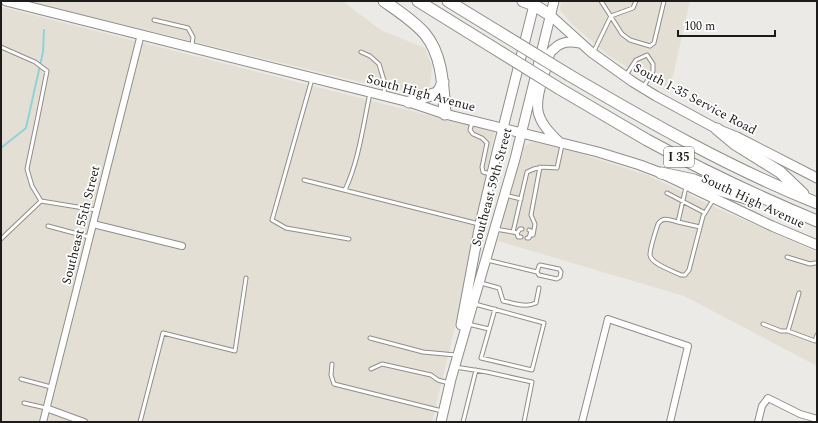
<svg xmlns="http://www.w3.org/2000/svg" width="818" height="423" font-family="Spectral,serif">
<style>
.built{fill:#e4dfd4}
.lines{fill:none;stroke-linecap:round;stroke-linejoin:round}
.stream{stroke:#90d2d6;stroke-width:2}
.lane-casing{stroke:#908e8a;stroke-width:5}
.street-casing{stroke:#908e8a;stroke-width:8}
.secondary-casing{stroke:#908e8a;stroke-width:11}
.highway-casing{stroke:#908e8a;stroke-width:13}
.lane{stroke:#fff;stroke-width:3}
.street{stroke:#fff;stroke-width:6}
.secondary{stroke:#fff;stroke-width:9}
.highway{stroke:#fff;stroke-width:11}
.highway-bridge-casing{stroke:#908e8a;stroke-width:13;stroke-linecap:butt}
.highway-bridge{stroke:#fff;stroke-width:11}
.labels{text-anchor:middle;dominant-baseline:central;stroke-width:3.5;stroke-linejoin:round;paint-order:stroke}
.shield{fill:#fff;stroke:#61605f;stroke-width:1}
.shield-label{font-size:12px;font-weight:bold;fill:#1d1c1b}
.street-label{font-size:13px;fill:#1d1c1b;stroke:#fff}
</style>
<rect width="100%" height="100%" fill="#eceae6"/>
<path class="built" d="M26,1H342L381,30L425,48L432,66L431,78L429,88L417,91H398Z
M561,1H690L669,93L609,56L572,24L560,10Z
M1,7L447,120L495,131L484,183L458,315L432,422H1Z
M532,142L575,152L647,175L717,208L817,252V366L684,296L498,241L523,147Z"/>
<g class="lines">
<path class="stream" d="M1,148L26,128L43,52L44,30"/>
<g class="lane-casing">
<path id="lane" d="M601,1L622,34L630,40L650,46L654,43L664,1
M154,20L188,28L193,37L192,45
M1,47L35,62L47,71L37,121L27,169L32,186L41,201
M361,52L370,56L379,64L385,84L384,94
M593,53L611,16L633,8L636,1
M626,75L636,60L647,55L653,64V71L644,86
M312,79L272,220L286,228L349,239
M472,123L470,130L473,134L482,138L487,143L482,167L483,172L490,174
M304,180L479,224
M686,187L678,222C670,220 663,216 658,224C656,230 650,249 650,255C651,264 673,271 681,275H685L689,270L703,216L713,200
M345,190C359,160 363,126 370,93
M667,193L705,213
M505,195L521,199
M678,222L700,227
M48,226L89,237
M495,229L513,232L527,172C538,166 544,167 557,168L562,145
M513,232L517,233L518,237H521
M517,233L520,229H522
M530,235H533L535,224L531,215L540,167
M527,238H529L531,231L529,230
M1,239L41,201L96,210
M787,257L810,264L815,263H817
M487,260L537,272L539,275L557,279L560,277L561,272L559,269L540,265L539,266L537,272
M481,283L499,288L503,301C514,303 525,308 536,303L539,288
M799,293L788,331L815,341L817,335
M475,304L544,323L532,370L481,358L495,309
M468,324L489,329
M763,324L781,331H788
M370,338L423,352L456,355
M332,364L331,375L334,384L442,411
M455,367L487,372L532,382L524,422
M371,369L382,364L431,375L438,380L449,383
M21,379L51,387
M24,403L46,408
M140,422L163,333L235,351L246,278
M463,422L476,370"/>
</g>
<g class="street-casing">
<path id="street" d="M93,224L182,246
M46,408L84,422
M43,422L141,34
M582,422L608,319L688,346L670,422
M758,422L762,406L768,398L800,414L817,419"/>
</g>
<g class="secondary-casing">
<path id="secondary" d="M6,1L409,102L445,114L598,152L640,165L661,173L772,226L817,245
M550,15L591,52L633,82L656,96L717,129L737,137L817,178
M558,141C550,133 540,123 538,111C536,97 542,82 546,68C547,64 548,58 550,53C551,52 552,50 554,49C561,41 570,41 580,43
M461,325L480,224L497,152L535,1
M441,422L451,379L515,159L554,1"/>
</g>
<g class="highway-casing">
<path id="highway" d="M384,1C398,11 414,21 425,34C443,56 443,87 445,114
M418,1L489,45
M448,1L497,31
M523,1L534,5L550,15
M569,75C649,122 730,168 817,203
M560,89C589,106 618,123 647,140C702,170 759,197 817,221
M409,102L437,93L440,89L443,82
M717,129L735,144L780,172L803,194
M661,173L694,180L716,189L756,201"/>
</g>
<use href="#lane" class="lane"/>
<use href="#street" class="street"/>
<use href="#secondary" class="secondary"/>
<use href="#highway" class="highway"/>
<g class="highway-bridge-casing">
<path id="highway-bridge" d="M497,31L569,75
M489,45L560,89"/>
</g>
<use href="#highway-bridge" class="highway-bridge"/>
</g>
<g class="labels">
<rect class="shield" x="664" y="147" width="30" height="20" rx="3"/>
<g class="shield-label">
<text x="679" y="157">I 35</text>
</g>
<g class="street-label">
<text transform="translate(421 93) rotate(15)">South High Avenue</text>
<text transform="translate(695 99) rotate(28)">South I-35 Service Road</text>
<text transform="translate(492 187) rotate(-75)">Southeast 59th Street</text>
<text transform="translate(753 201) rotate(25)">South High Avenue</text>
<text transform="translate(81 225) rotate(-76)">Southeast 55th Street</text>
</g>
</g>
<rect width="818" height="423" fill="none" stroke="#1d1c1b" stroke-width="4"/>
<path d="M678 30v6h97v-6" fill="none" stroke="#1d1c1b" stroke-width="2"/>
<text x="684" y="30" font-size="12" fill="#1d1c1b" stroke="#ffffff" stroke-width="3" paint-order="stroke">100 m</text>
</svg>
